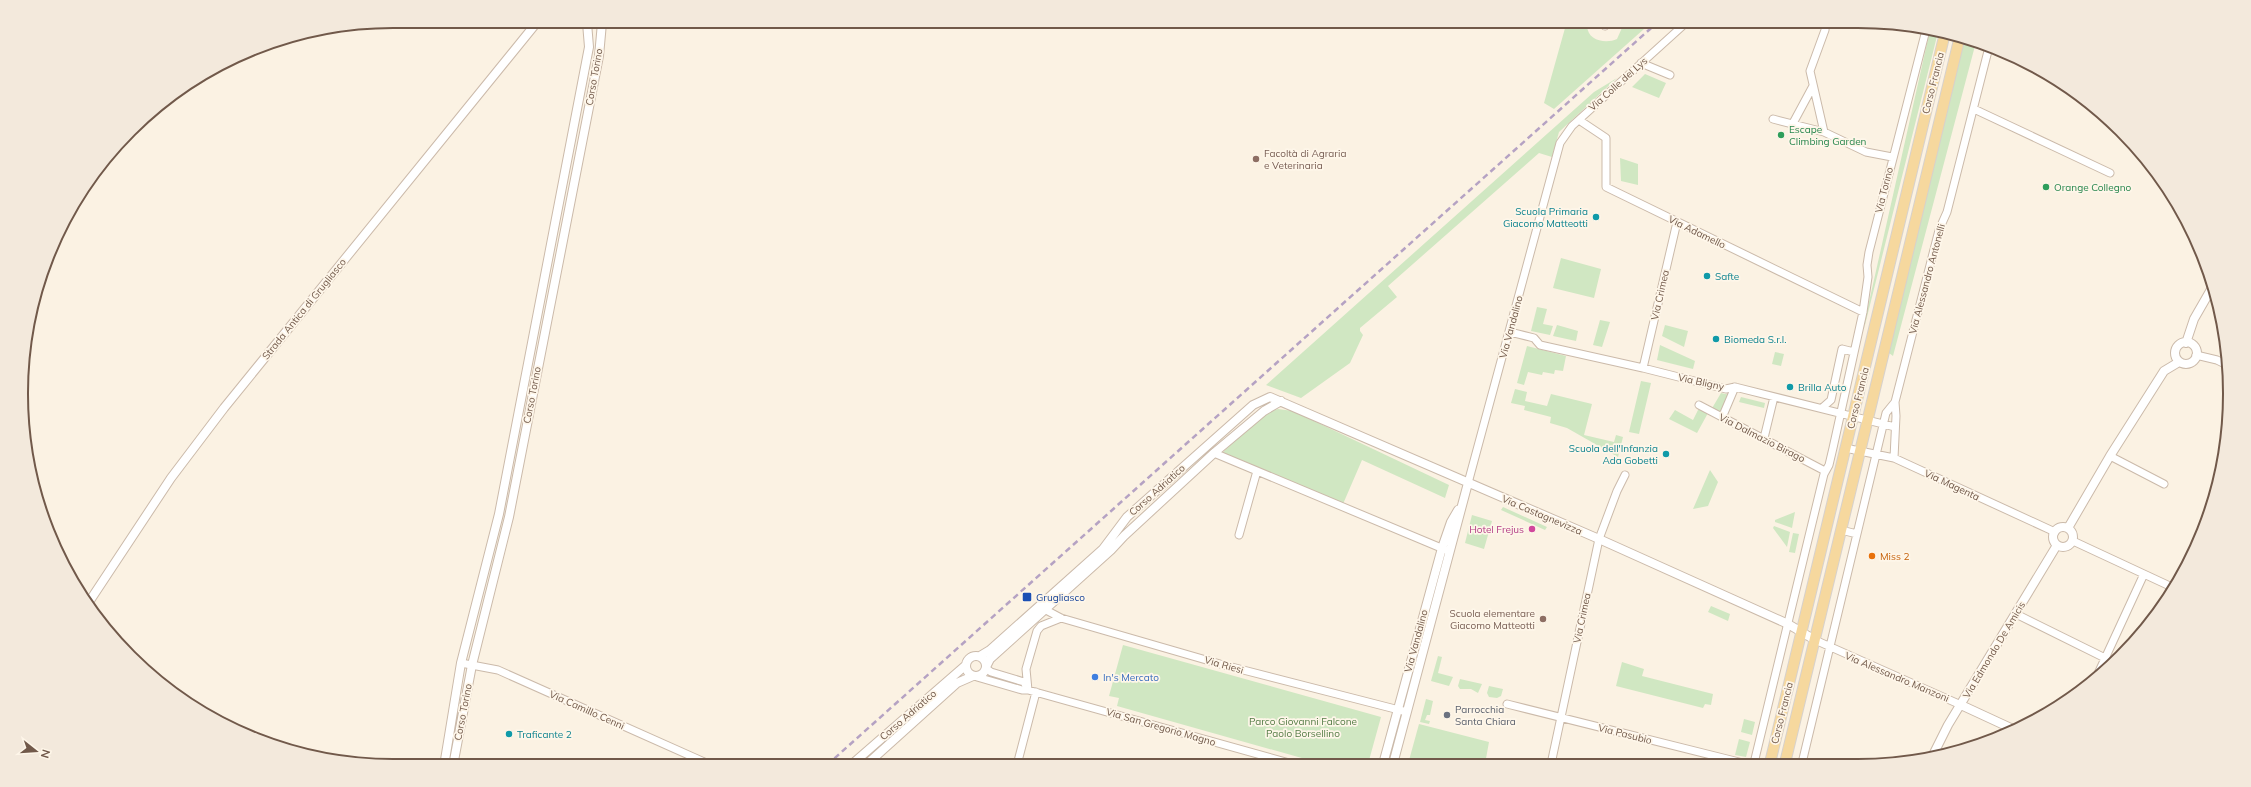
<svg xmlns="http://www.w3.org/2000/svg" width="2251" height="787" font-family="Mulish,sans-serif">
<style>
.green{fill:#d0e7c2}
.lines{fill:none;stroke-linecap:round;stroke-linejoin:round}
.minor-casing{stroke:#cbbaaa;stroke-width:9}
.tertiary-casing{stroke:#cbbaaa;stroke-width:10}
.primary-casing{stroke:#d7d1cc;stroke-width:12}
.minor{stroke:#fff;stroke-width:7}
.tertiary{stroke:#fff;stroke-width:8}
.primary{stroke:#f6d89e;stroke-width:10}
.rail{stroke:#b5a2c3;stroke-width:2.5;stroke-dasharray:6 4;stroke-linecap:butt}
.leisure-dot{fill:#2e9e5b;stroke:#fef6e9;stroke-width:1.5}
.education-dot{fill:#8d6e63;stroke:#fef6e9;stroke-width:1.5}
.culture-dot{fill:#0f9aa8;stroke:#fef6e9;stroke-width:1.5}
.hotel-dot{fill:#d1479c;stroke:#fef6e9;stroke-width:1.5}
.food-dot{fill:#e8710a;stroke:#fef6e9;stroke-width:1.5}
.transit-dot{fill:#1a4fb4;stroke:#fef6e9;stroke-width:1.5}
.shop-dot{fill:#3f7fe0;stroke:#fef6e9;stroke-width:1.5}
.worship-dot{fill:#6b7280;stroke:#fef6e9;stroke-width:1.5}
.labels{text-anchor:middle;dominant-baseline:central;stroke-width:3.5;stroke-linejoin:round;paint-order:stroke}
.street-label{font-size:10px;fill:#71594a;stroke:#fef6e9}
.leisure-label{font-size:10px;fill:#27864d;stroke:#fef6e9;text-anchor:start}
.education-label{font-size:10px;fill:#785e54;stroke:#fef6e9;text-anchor:start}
.culture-label{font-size:10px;fill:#0d838f;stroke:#fef6e9;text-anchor:start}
.hotel-label{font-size:10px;fill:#b23c85;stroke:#fef6e9;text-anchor:end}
.food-label{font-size:10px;fill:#c56008;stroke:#fef6e9;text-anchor:start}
.transit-label{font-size:10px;fill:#164399;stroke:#fef6e9;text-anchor:start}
.shop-label{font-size:10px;fill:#366cbe;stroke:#fef6e9;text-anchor:start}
.worship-label{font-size:10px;fill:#5b616d;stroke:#fef6e9;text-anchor:start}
.park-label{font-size:10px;fill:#547c46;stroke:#fef6e9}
.rim{fill:none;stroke:#71594a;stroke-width:2}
</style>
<rect width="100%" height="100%" fill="#fbf2e3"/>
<path class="green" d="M1567,21H1588C1583,39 1604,45 1617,39L1625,21H1653L1554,109L1544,103Z
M1930,30L1938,32L1864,329L1867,311Z
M1965,38L1976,42L1893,356L1889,353Z
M1645,74L1666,83L1659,98L1632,87Z
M1617,78L1559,132L1552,157L1539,153L1388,286L1397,297L1360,328V331L1363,335L1350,363L1301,398L1266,385L1594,92Z
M1620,158L1638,164V185L1621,181Z
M1561,258L1601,269L1594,298L1553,288Z
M1537,307L1547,309L1543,324L1553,326L1550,335L1531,331Z
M1600,320L1610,322L1602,347L1593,345Z
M1557,325L1578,331L1576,341L1553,336Z
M1665,325L1688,331L1684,347L1662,336Z
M1660,345L1695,361L1693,369L1657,360Z
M1527,346L1566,356L1563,371L1555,370L1554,374L1543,372L1542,375L1528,372L1524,385L1517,383Z
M1775,352L1784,354L1781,366L1772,364Z
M1641,381L1651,383L1639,434L1629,432Z
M1515,389L1527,392L1525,401L1547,406L1551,394L1592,404L1584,435L1614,442L1616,435L1623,437L1618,457L1567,428L1550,423L1551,417L1524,410L1525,406L1511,403Z
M1721,393L1730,395L1721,416L1711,410Z
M1741,397L1765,403L1764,408L1739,402Z
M1699,408L1708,413L1697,433L1669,419L1675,410L1693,420Z
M1278,409L1293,411L1449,485L1445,498L1362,460L1343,504L1222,453L1264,414Z
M1710,470L1718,482L1708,506L1693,509Z
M1503,507L1547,527L1545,530L1501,510Z
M1795,512L1792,528L1775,522V520Z
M1472,515L1492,521L1484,549L1465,543Z
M1774,526L1790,532L1787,547L1773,528Z
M1793,533L1799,534L1795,553L1789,552Z
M1711,606L1730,614L1728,621L1708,612Z
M1123,645L1381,717L1368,764H1323L1117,706L1119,698L1109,696Z
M1438,656L1442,657L1438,673L1453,677L1449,686L1431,681Z
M1622,662L1644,669L1642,676L1713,694L1711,705L1705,704L1703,708L1616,686Z
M1460,679L1482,684L1478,693L1471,689H1460L1458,686Z
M1489,686L1503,689L1501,696L1497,698L1489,697L1487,693Z
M1426,699L1433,701L1430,715H1427L1425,720L1430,721L1429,724L1420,722Z
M1744,719L1755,722L1752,735L1741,732Z
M1419,724L1489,742L1485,764H1408Z
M1739,739L1750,742L1746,757L1735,755Z"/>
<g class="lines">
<g class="minor-casing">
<path id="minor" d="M1604,21L1605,26
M1641,63L1670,75
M1974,109L2110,173
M1773,119L1824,132L1866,152L1892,157
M1579,120L1606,138V187L1863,312
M1792,125L1813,86
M1824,132L1810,71L1825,30L1826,21
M1510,332L1534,338L1540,345L1643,368L1726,389L1735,387L1895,427
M2196,355L2217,360L2227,365
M1643,368L1677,222
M1699,405L1825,471
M1822,408L1831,400L1842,349L1854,352
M1724,413L1735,387
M1764,438L1774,397
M1845,448L1894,458L2055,532
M1214,453L1446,550
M2110,456L2164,484
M1894,458L1896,416L1895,402
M1468,483L1560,143L1572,126L1688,21
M1841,530L1857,534
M1239,535L1257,471
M2073,541L2174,588
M1044,609L1061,618L1220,664L1403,711
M2016,614L2105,658
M1061,618L1041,626L1037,631L1026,669L1028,690L1293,764
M1815,640L1961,705
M461,663L498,670L711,765
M977,677L1022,690H1028L1024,682L991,672L987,669
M2096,678L2144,574
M1507,704L1743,763
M1754,763L1824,474L1829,465L1833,448L1863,312L1868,277L1867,265L1869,252L1926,30
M1802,763L1886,413L1895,402L1939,230L1947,212L1989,47
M1551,764L1599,539L1617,491L1625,475
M1017,765L1036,692"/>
</g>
<g class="tertiary-casing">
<path id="tertiary" d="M2175 353a11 11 0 1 1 22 0a11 11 0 1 1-22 0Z
M2186,343L2194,319L2213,286
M2053 537a10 10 0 1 1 20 0a10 10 0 1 1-20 0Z
M2068,528L2110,456L2164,371L2179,362
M87,605L171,478L224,408L538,21
M966 666a10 10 0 1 1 20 0a10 10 0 1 1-20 0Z
M980,656L990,650L1103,549L1127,517L1253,405L1270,397L1599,539L1788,624L1815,640
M987,665L990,659L1111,550L1124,536L1214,453L1264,411L1281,401
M1961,705L2015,730
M1933,755L1948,725L2057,545
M1383,764L1442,548L1451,522L1458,510
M1393,764L1468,483
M851,765L966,665
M866,765L957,683L973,676
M444,766L461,663L499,514L589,47L587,23
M453,766L472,665L509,517L599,56L602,23"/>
</g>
<g class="primary-casing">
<path id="primary" d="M1770,763L1945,33
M1785,763L1960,36"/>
</g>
<use href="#minor" class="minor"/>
<use href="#tertiary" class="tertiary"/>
<use href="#primary" class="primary"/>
<path class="rail" d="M827,765L1659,21"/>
</g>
<g class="leisure-dot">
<circle cx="1781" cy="135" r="4"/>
<circle cx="2046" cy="187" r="4"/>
</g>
<g class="education-dot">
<circle cx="1256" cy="159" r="4"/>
<circle cx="1543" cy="619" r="4"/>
</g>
<g class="culture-dot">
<circle cx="1596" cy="217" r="4"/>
<circle cx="1707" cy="276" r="4"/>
<circle cx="1716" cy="339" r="4"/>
<circle cx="1790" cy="387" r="4"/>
<circle cx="1666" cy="454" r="4"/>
<circle cx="509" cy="734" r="4"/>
</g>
<circle class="hotel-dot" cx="1532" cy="529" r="4"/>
<circle class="food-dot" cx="1872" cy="556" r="4"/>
<rect class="transit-dot" x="1022" y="592" width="10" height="10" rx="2"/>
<circle class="shop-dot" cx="1095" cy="677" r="4"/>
<circle class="worship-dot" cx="1447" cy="715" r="4"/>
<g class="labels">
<g class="street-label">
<text transform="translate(594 77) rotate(-80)">Corso Torino</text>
<text transform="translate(1933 83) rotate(-76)">Corso Francia</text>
<text transform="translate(1618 84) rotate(-42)">Via Colle del Lys</text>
<text transform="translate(1884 190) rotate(-76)">Via Torino</text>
<text transform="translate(1697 232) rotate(26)">Via Adamello</text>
<text transform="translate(1927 279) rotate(-75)">Via Alessandro Antonelli</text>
<text transform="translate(1660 295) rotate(-77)">Via Crimea</text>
<text transform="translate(304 309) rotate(-51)">Strada Antica di Grugliasco</text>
<text transform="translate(1511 327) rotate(-75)">Via Vandalino</text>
<text transform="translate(1701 382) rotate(12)">Via Bligny</text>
<text transform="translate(532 395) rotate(-79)">Corso Torino</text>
<text transform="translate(1858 398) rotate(-76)">Corso Francia</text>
<text transform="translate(1762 438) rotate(27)">Via Dalmazio Birago</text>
<text transform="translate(1952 485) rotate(25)">Via Magenta</text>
<text transform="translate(1157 490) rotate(-42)">Corso Adriatico</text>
<text transform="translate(1542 515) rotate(23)">Via Castagnevizza</text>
<text transform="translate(1582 618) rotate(-78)">Via Crimea</text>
<text transform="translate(1416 641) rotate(-75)">Via Vandalino</text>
<text transform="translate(1994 650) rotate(-59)">Via Edmondo De Amicis</text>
<text transform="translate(1224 665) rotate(16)">Via Riesi</text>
<text transform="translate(1897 677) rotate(23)">Via Alessandro Manzoni</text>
<text transform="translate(587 710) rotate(24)">Via Camillo Cenni</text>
<text transform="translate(463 712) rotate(-79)">Corso Torino</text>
<text transform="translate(1782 713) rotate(-76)">Corso Francia</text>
<text transform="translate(908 715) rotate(-41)">Corso Adriatico</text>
<text transform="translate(1161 727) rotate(16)">Via San Gregorio Magno</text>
<text transform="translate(1625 734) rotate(14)">Via Pasubio</text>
</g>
<g class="leisure-label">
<text x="1789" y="129">Escape<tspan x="1789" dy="12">Climbing Garden</tspan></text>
<text x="2054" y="187">Orange Collegno</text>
</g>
<g class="education-label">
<text x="1264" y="153">Facoltà di Agraria<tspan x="1264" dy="12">e Veterinaria</tspan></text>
<text x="1535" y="613" text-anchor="end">Scuola elementare<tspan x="1535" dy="12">Giacomo Matteotti</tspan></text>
</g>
<g class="culture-label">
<text x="1588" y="211" text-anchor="end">Scuola Primaria<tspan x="1588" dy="12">Giacomo Matteotti</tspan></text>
<text x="1715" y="276">Safte</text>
<text x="1724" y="339">Biomeda S.r.l.</text>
<text x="1798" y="387">Brilla Auto</text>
<text x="1658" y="448" text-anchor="end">Scuola dell'Infanzia<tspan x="1658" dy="12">Ada Gobetti</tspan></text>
<text x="517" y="734">Traficante 2</text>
</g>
<g class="hotel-label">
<text x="1524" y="529">Hotel Frejus</text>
</g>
<g class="food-label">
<text x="1880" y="556">Miss 2</text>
</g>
<g class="transit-label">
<text x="1036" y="597">Grugliasco</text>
</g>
<g class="shop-label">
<text x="1103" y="677">In's Mercato</text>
</g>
<g class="worship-label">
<text x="1455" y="709">Parrocchia<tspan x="1455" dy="12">Santa Chiara</tspan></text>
</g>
<g class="park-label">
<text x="1303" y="721">Parco Giovanni Falcone<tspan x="1303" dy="12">Paolo Borsellino</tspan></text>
</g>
</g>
<path d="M0 0H2251V787H0ZM393 28H1858A365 365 0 0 1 2223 393V394A365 365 0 0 1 1858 759H393A365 365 0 0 1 28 394V393A365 365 0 0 1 393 28Z" fill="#f3e9dc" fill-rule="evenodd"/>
<path class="rim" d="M393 28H1858A365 365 0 0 1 2223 393V394A365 365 0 0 1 1858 759H393A365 365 0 0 1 28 394V393A365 365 0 0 1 393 28Z"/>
<g transform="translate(36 751) rotate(107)" stroke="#fef6e9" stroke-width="3" paint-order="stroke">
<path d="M0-3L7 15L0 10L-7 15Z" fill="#71594a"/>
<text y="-6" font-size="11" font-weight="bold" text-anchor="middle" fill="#71594a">N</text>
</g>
</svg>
